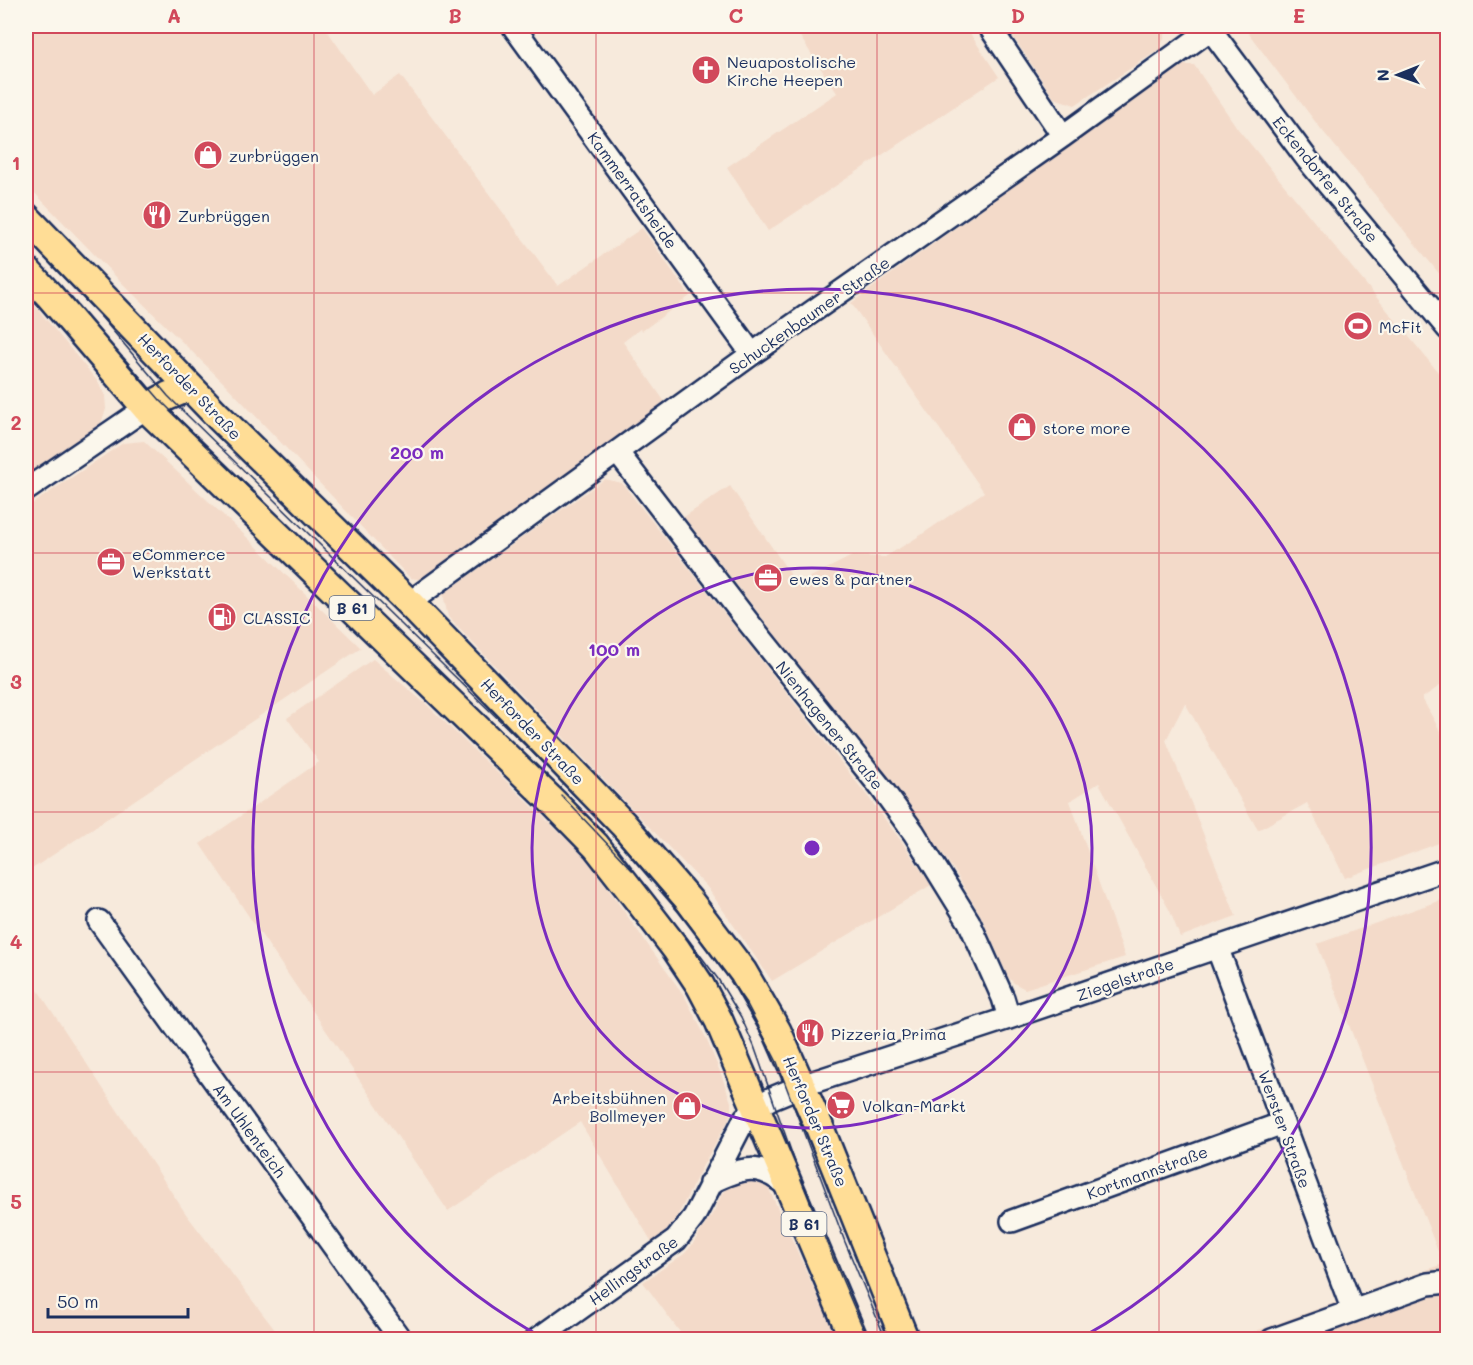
<svg xmlns="http://www.w3.org/2000/svg" width="1473" height="1365" font-family="Mali,sans-serif">
<style>
.built{fill:#f3dac9}
.lines{fill:none;stroke-linecap:round;stroke-linejoin:round}
.minor-casing{stroke:#1b2f5e;stroke-width:26}
.major-casing{stroke:#1b2f5e;stroke-width:32}
.minor{stroke:#fbf7ec;stroke-width:21}
.major{stroke:#ffdd96;stroke-width:27}
.tram{stroke:#1b2f5e;stroke-width:1.5}
.grid{fill:none;stroke:#d1495b;stroke-width:1.5;stroke-opacity:0.55}
.ring{fill:none;stroke:#7b2cbf;stroke-width:3}
.labels{text-anchor:middle;dominant-baseline:central;stroke-width:4.5;stroke-linejoin:round;paint-order:stroke}
.shield{fill:#fbf7ec;stroke:#5e6b89;stroke-width:1.5}
.shield-label{font-size:15px;font-weight:bold;fill:#1b2f5e}
.poi-label{font-size:16px;fill:#1b2f5e;stroke:#fbf7ec;text-anchor:start}
.street-label{font-size:16px;fill:#1b2f5e;stroke:#fbf7ec}
.centre{fill:#7b2cbf;stroke:#fbf7ec;stroke-width:3}
.ring-label{font-size:18px;text-anchor:middle;font-weight:bold;fill:#7b2cbf;stroke:#fbf7ec;stroke-width:4.5;stroke-linejoin:round;paint-order:stroke}
.neatline{fill:none;stroke:#d1495b;stroke-width:2}
.grid-label{font-size:20px;text-anchor:middle;font-weight:bold;fill:#d1495b}
</style>
<rect width="100%" height="100%" fill="#f7eadc"/>
<filter id="ink" filterUnits="userSpaceOnUse"><feTurbulence type="fractalNoise" baseFrequency=".0167" numOctaves="2"/><feDisplacementMap in="SourceGraphic" scale="12" xChannelSelector="R" yChannelSelector="G"/><feConvolveMatrix kernelMatrix="1 2 1 2 8 2 1 2 1" color-interpolation-filters="sRGB"/></filter>
<g filter="url(#ink)">
<path class="built" d="M26,26H324L372,95L400,75L558,286L642,228L690,296L642,331L640,329L623,342L665,402L425,580L410,578L226,385L122,283L26,184Z
M793,26H965L999,77L768,231L727,167L837,93Z
M1006,26H1167L1168,27L1160,49L1075,105L1054,98Z
M1243,26H1447V283L1317,124Z
M1182,65H1194L1238,129L1447,383V681L1422,698L1447,744V840L1345,878L1307,803L1258,830L1185,703L1166,740L1236,916L1180,937L1170,911L1099,783L1070,801L1125,957L1025,989L1014,983L1008,977L982,918L954,870L925,828L684,517L730,486L797,584L852,556L885,557L921,535L984,492L851,303Z
M26,295L98,382L105,395L106,409L101,424L26,475Z
M144,441L252,542L361,648L26,873V508L123,443Z
M605,479L622,483L869,798L902,842L931,885L772,981L707,887L448,617L443,594Z
M373,659L427,705L586,858L685,997L705,1036L721,1074L731,1102V1111L729,1119L701,1169L679,1213L668,1229L653,1244L580,1122L448,1211L200,844L319,762L287,718Z
M1447,898V1339L1231,1340L1443,1264L1317,944Z
M26,972L186,1214L282,1339H26Z
M749,1180L759,1182L769,1189L837,1339H685L643,1282L684,1254L692,1245L714,1211L721,1196L729,1186L737,1181Z"/>
<g class="lines">
<g class="minor-casing">
<path id="minor" d="M513,26L752,354
M989,26L1063,136
M1208,26L1307,159L1448,329
M618,453L749,623L882,789L914,833L969,922L1003,998L1009,1018
M26,490L146,408
M410,604L421,594L752,354L1063,136L1211,29
M99,921L401,1340
M1217,947L1353,1311
M710,1183C743,1167 760,1161 789,1188
M1012,1221L1283,1123
M536,1340L676,1240L694,1217L745,1118L756,1107L772,1098L801,1086L1009,1018L1448,869
M1272,1340L1428,1284L1448,1282"/>
</g>
<g class="major-casing">
<path id="major" d="M26,217L218,416L410,604L623,824L690,902L743,972L777,1031L819,1126L905,1340
M26,270L49,295L146,408L553,802L596,846L653,919L676,949L700,985L719,1021L854,1340
M146,408L168,396L190,387"/>
</g>
<use href="#minor" class="minor"/>
<use href="#major" class="major"/>
<path class="tram" d="M26,238L102,318L168,396L186,414L526,746L616,838L676,907L725,973L748,1006L777,1062L845,1242L886,1340
M123,357L160,400L254,493
M562,796L632,870
M685,935L718,979L741,1017L754,1046L802,1182L830,1251L868,1340"/>
</g>
</g>
<path class="grid" d="M314,26V1340M596,26V1340M877,26V1340M1159,26V1340M26,293H1448M26,553H1448M26,812H1448M26,1072H1448"/>
<g class="ring">
<circle cx="812" cy="848" r="280"/>
<path d="M545 1339A559 559 0 1 1 1079 1339"/>
</g>
<defs>
<g id="church-disc" transform="scale(1.5)"><circle r="9.5" fill="#d1495b" stroke="#fbf7ec"/><path d="M-1.2-6h2.4v3.5h3.3v2.4h-3.3V6h-2.4V-.1h-3.3v-2.4h3.3Z" fill="#fff"/></g>
<g id="shop-disc" transform="scale(1.5)"><circle r="9.5" fill="#d1495b" stroke="#fbf7ec"/><path d="M-5-2.5h2.3a2.7 3.5 0 0 1 5.4 0H5L5.5 6h-11ZM-1.5-2.5h3a1.5 2.3 0 0 0-3 0Z" fill="#fff"/></g>
<g id="restaurant-disc" transform="scale(1.5)"><circle r="9.5" fill="#d1495b" stroke="#fbf7ec"/><path d="M-5-6h1v4h1v-4h1v4h1v-4h1v5L-1.5 .5V6h-2V.5L-5-1ZM5-6V6H3V1.5H1.5Q1.5-4 5-6Z" fill="#fff"/></g>
<g id="stadium-disc" transform="scale(1.5)"><circle r="9.5" fill="#d1495b" stroke="#fbf7ec"/><path d="M0-5a6.5 5 0 1 0 0 10a6.5 5 0 1 0 0-10ZM-3.5-1.8h7v3.6h-7Z" fill="#fff"/></g>
<g id="office-disc" transform="scale(1.5)"><circle r="9.5" fill="#d1495b" stroke="#fbf7ec"/><path d="M-6-3h4V-5.5h4V-3h4V5H-6ZM-1-4.5V-3h2v-1.5ZM-6 0V1H6V0Z" fill="#fff"/></g>
<g id="fuel-disc" transform="scale(1.5)"><circle r="9.5" fill="#d1495b" stroke="#fbf7ec"/><path d="M-5.5-6h7V0h2V4h1.3V-2.5L3-4.5l.8-.8L6-3V5H2.5V1h-1V6h-7ZM-4.2-4.7v3.2H.2V-4.7Z" fill="#fff"/></g>
<g id="supermarket-disc" transform="scale(1.5)"><circle r="9.5" fill="#d1495b" stroke="#fbf7ec"/><path d="M-6-5.5h2.5l.6 2H6L4.5 2H-2.5L-4.4-4H-6ZM-1.5 3.2a1.3 1.3 0 1 0 .1 0ZM3 3.2a1.3 1.3 0 1 0 .1 0Z" fill="#fff"/></g>
</defs>
<g fill-rule="evenodd">
<use href="#church-disc" x="706" y="70"/>
<use href="#shop-disc" x="208" y="155"/>
<use href="#restaurant-disc" x="157" y="215"/>
<use href="#stadium-disc" x="1358" y="326"/>
<use href="#shop-disc" x="1022" y="427"/>
<use href="#office-disc" x="111" y="562"/>
<use href="#office-disc" x="768" y="578"/>
<use href="#fuel-disc" x="222" y="617"/>
<use href="#restaurant-disc" x="810" y="1033"/>
<use href="#supermarket-disc" x="841" y="1105"/>
<use href="#shop-disc" x="687" y="1106"/>
</g>
<g class="labels">
<g class="shield">
<rect x="329.5" y="596" width="45" height="24" rx="4.5"/>
<rect x="781.5" y="1212" width="45" height="24" rx="4.5"/>
</g>
<g class="shield-label">
<text x="352" y="608">B 61</text>
<text x="804" y="1224">B 61</text>
</g>
<g class="poi-label">
<text x="727" y="61">Neuapostolische<tspan x="727" dy="18">Kirche Heepen</tspan></text>
<text x="229" y="155">zurbrüggen</text>
<text x="178" y="215">Zurbrüggen</text>
<text x="1379" y="326">McFit</text>
<text x="1043" y="427">store more</text>
<text x="132" y="553">eCommerce<tspan x="132" dy="18">Werkstatt</tspan></text>
<text x="789" y="578">ewes &amp; partner</text>
<text x="243" y="617">CLASSIC</text>
<text x="831" y="1033">Pizzeria Prima</text>
<text x="666" y="1097" text-anchor="end">Arbeitsbühnen<tspan x="666" dy="18">Bollmeyer</tspan></text>
<text x="862" y="1105">Volkan-Markt</text>
</g>
<g class="street-label">
<text transform="translate(1326 179) rotate(51)">Eckendorfer Straße</text>
<text transform="translate(633 190) rotate(54)">Kammerratsheide</text>
<text transform="translate(809 315) rotate(-35)">Schuckenbaumer Straße</text>
<text transform="translate(190 386) rotate(46)">Herforder Straße</text>
<text transform="translate(830 725) rotate(51)">Nienhagener Straße</text>
<text transform="translate(533 731) rotate(46)">Herforder Straße</text>
<text transform="translate(1125 979) rotate(-19)">Ziegelstraße</text>
<text transform="translate(816 1121) rotate(67)">Herforder Straße</text>
<text transform="translate(1285 1129) rotate(70)">Werster Straße</text>
<text transform="translate(250 1130) rotate(54)">Am Uhlenteich</text>
<text transform="translate(1147 1172) rotate(-20)">Kortmannstraße</text>
<text transform="translate(633 1270) rotate(-36)">Hellingstraße</text>
</g>
</g>
<circle cx="812" cy="848" r="9" class="centre"/>
<g class="ring-label">
<text x="417" y="459">200 m</text>
<text x="614" y="656">100 m</text>
</g>
<rect width="1473" height="1365" fill="none" stroke="#fbf7ec" stroke-width="66"/>
<g transform="translate(1398 75) rotate(269)" stroke="#fbf7ec" stroke-width="4.5" paint-order="stroke">
<path d="M0-4.5L10 22L0 15L-10 22Z" fill="#1b2f5e"/>
<text y="-9" font-size="16" font-weight="bold" text-anchor="middle" fill="#1b2f5e">N</text>
</g>
<path d="M48 1308v9h140v-9" fill="none" stroke="#1b2f5e" stroke-width="3"/>
<text x="57" y="1308" font-size="18" fill="#1b2f5e" stroke="#fbf7ec" stroke-width="4.5" paint-order="stroke">50 m</text>
<rect x="33" y="33" width="1407" height="1299" class="neatline"/>
<g class="grid-label">
<text x="174" y="23">A</text>
<text x="455" y="23">B</text>
<text x="736" y="23">C</text>
<text x="1018" y="23">D</text>
<text x="1299" y="23">E</text>
<text x="16" y="170">1</text>
<text x="16" y="430">2</text>
<text x="16" y="689">3</text>
<text x="16" y="949">4</text>
<text x="16" y="1209">5</text>
</g>
</svg>
